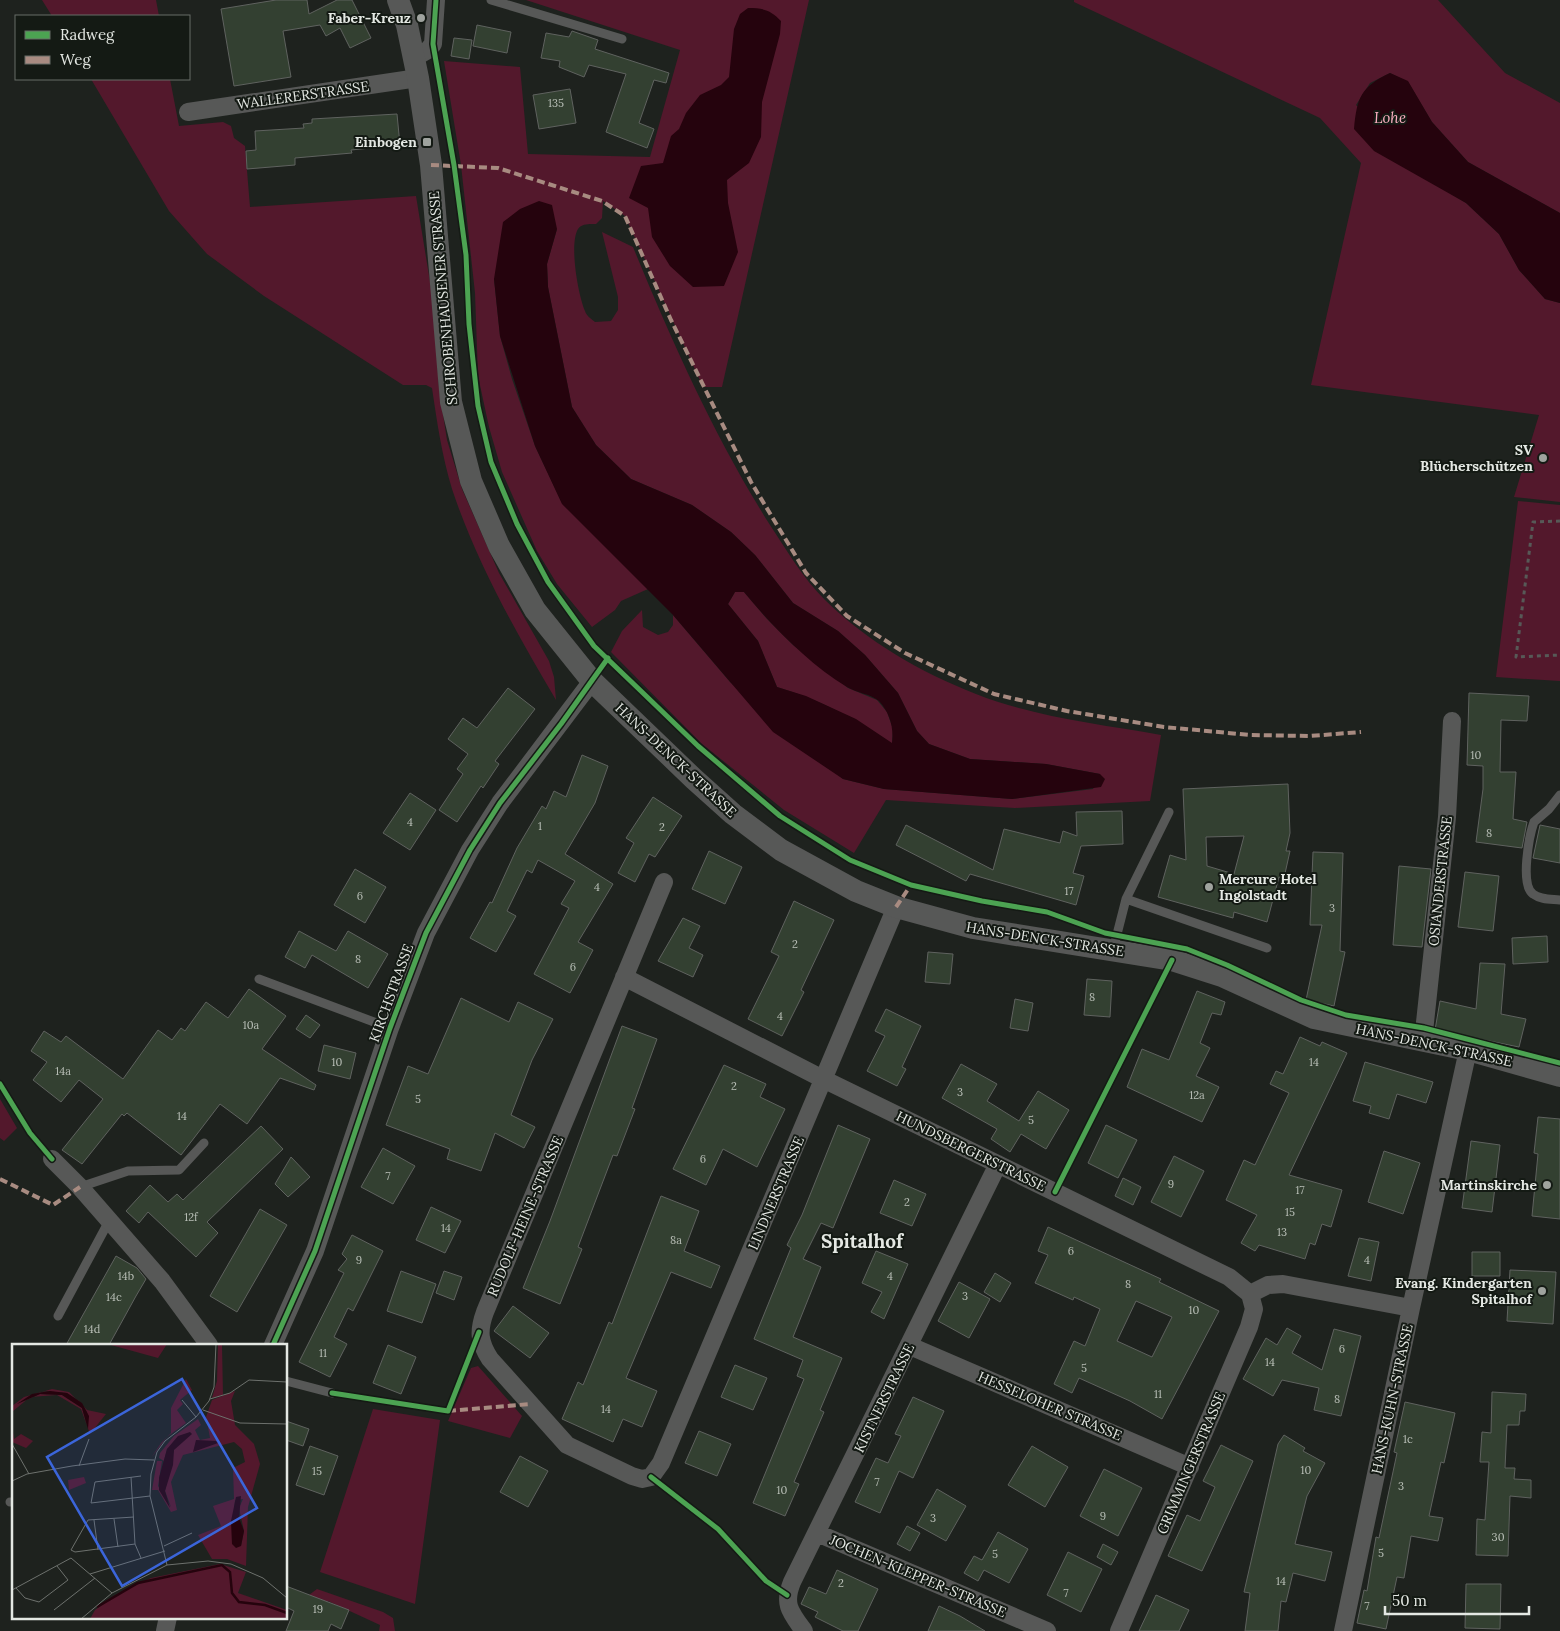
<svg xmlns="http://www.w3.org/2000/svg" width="1560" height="1631" font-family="Lora,serif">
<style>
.green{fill:#53182c}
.water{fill:#25030d;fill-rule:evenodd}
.building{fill:#334031;stroke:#5f625f;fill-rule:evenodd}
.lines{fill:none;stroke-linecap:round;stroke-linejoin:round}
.path{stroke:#575957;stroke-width:3;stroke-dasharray:4 4;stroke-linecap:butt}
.service{stroke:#575857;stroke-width:9}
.minor{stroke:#575857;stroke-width:18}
.tertiary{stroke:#575857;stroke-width:22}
.quiet{stroke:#a88b81;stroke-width:4;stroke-dasharray:8 4;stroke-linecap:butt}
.cycleway-casing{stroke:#141a14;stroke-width:8}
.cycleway{stroke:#4ca352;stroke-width:5}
.poi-dot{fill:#9fa39e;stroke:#141a14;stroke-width:2}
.labels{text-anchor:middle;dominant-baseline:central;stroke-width:4;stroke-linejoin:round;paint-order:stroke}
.number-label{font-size:11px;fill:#b8beb6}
.poi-label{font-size:14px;font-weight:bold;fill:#e4e8e3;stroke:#141a14;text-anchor:end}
.street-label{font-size:14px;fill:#e4e8e3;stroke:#141a14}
.water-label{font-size:15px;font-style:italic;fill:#fbafc1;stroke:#141a14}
.district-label{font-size:19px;font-weight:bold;fill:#e4e8e3;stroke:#141a14}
.inset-river{fill:none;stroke:#25030d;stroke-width:2.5}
.inset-road{fill:none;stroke:#6d716d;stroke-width:1}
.view{fill:#3b65da;fill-opacity:0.15;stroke:#3b65da;stroke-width:2.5}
.inset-edge{fill:none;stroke:#e4e8e3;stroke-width:2.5}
</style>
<rect width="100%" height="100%" fill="#1e221e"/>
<path class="green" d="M42,0H156L159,16H52Z
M526,0H809L722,387H703L625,216L603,201L602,218L596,224C591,224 582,223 578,229C569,244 578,294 585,311C586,315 591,319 595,322L611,321L618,310V297L602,232L633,247C672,342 715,438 770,525C787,551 803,578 825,600C868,642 920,672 976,694C1034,717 1099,724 1161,735L1150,801L1015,808L886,800L854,853L784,810L701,743L611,652L622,631L642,610L643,627L658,635L668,632L673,625V615L730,682L843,779L884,789L1012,799L1093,789L1100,774L1046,764L970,759L929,744L917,731L898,693L865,655L838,631L793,603L755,555L731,532L692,505L631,479L596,445L572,407L548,287L547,264L557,229L494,279L500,336L512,379L535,446L562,503L648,589L621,601L615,610L592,627L557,584L537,551L502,472L489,427L478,376L475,293L461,165L444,61L520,67L528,154L650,157L680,50Z
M1074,0H1438L1505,73L1560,103V213L1468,162L1432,122L1408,82L1390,73L1370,83L1356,105L1425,178L1466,203L1499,234L1519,270L1545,299L1560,303V502L1514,497L1539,415L1311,385L1361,163L1320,118L1074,2Z
M91,79H170L179,126L223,122L231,126L234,138L245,146L250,207L416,196L433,300L439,389L447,440L462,489L499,573L549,661L554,677L556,700C516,632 477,564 452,489C442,456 437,422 432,388L426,385H403L264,296L207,254L169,211Z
M1518,501L1560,505V681L1496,677Z
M735,592H744L767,619L793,645L848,688L877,700L887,712L893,729L892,744C853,717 822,701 777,687L758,641L728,604Z
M0,1099L17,1128L4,1141L0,1138Z
M478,1366L522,1416L510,1438L448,1421L471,1368Z
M373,1409L440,1420L415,1604L320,1572Z
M317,1589L383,1612L393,1618L395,1631H379L380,1625L328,1601L325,1608L309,1595Z"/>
<path class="water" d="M748,8C763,8 771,10 781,21L780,34L762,102L761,137L749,163L727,180L728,203L738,252L724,286L693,287L670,266L652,237L648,208L629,198L641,166L663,163L671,136L679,129L686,113L700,95L721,85L729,77L734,29L740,14Z
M1390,73L1408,81L1432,122L1468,162L1560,213V303L1545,299L1519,270L1499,234L1466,203L1374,151L1354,129C1357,97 1361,87 1390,73Z
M539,201L552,205L557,229L547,264L548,287L572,407L596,445L631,479L692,505L731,532L755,555L793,603L838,631L865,655L898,693L917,731L929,744L970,759L1046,764L1100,774L1105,779L1101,787L1012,799L884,789L843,779L773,732L673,615L562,504L535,446L500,336L494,279L503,222L520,209ZM735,592H744C772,626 809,664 847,687C857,693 871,694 879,701C890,713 894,728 892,743L856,719L806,696L777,687L758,641L728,604Z"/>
<path class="building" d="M276,0H307L309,14L337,0H352L371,38L350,48L340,28L326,36L320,25L283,31L291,77L234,86L221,9Z
M477,25L511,32L507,53L473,46Z
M572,31L598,40L595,49L669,73L666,83L654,80L639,123L654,129L647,148L606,132L626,74L589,65L584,77L559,67L560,61L541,58L546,33L569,37Z
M454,38L472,40L469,59L451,56Z
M570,89L576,123L539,129L533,95Z
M397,114L400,145L351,150L352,153L295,158V165L247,169L246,151L256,150L255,131L304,128L303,124L312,123V119Z
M508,688L535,709L495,761L499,764L483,788L481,786L457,822L439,810L463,774L457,769L468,754L448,739L463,718L477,728Z
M1469,693L1529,696L1527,721L1501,720L1500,772H1516L1513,819L1527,822L1522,848L1476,842L1483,789V766L1467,765Z
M582,755L608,766L595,803L565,854L613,884L578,942L593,950L570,993L534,974L569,908L561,904L575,881L538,860L532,873L527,870L507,911L516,916L496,952L470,938L490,902L492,903L517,848L542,806L546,809L554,791L566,797Z
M1288,784L1290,833L1286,851H1290L1284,878L1279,877L1267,922L1234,912L1233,918L1158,897L1170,855L1186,860L1183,789ZM1244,836L1234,874L1207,866L1206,837Z
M410,793L436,810L410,850L383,833Z
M653,797L682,816L655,857L649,854L635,882L618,873L634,843L626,838Z
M1122,811L1123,844L1081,846L1073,873L1084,876L1076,905L970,874L966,881L896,845L906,825L993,870L1004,829L1060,843L1063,831L1077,836L1076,812Z
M1540,825L1560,829V863L1533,858Z
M709,851L742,867L725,904L692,889Z
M1313,852L1343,853L1340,951L1345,952L1334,1006L1306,1000L1322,925H1310Z
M1399,866L1431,869L1422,947L1393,945Z
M355,869L386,887L365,923L334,905Z
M1465,872L1499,876L1493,931L1458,927Z
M794,901L834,920L801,990L804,992L782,1036L748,1019L779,956L771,952Z
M683,918L700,926L689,948L703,955L693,977L658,961Z
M299,931L336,951L348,931L388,954L368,988L312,955L305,968L285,957Z
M1547,936L1548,962L1513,964L1512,938Z
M928,952L953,954L950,984L925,982Z
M1480,963L1505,964L1501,1014L1526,1019L1519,1047L1435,1030L1440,1001L1476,1009Z
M1087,979L1112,981L1110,1017L1084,1015Z
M249,989L286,1016L262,1049L316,1085L314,1090L280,1078L247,1124L220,1104L181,1155L127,1113L124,1116L122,1114L82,1164L62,1150L103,1099L79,1080L61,1102L33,1080L47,1062L31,1051L44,1031L61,1042L66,1036L123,1079L158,1030L172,1040L181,1028L185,1031L206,1002L228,1018Z
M1197,991L1225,1002L1221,1015L1212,1013L1200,1043L1210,1048L1196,1076L1219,1087L1202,1122L1127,1087L1142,1049L1169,1060Z
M461,998L509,1022L518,1002L553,1019L532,1060L511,1115L535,1127L524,1148L495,1133L481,1171L447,1159L450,1149L386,1125L408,1066L428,1074Z
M1015,999L1033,1003L1028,1031L1010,1028Z
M886,1009L921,1026L902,1067L906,1069L897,1086L867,1071L885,1036L875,1031Z
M306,1015L320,1025L310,1038L296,1029Z
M622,1026L657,1039L632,1108L635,1109L617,1156L613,1155L578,1247L582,1249L560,1304L523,1288L550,1221Z
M1300,1037L1320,1046L1322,1042L1347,1053L1289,1175L1342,1190L1331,1227L1322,1224L1315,1245L1310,1243L1305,1259L1259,1245L1255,1251L1241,1243L1257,1215L1226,1200L1244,1160L1255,1165L1289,1093L1270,1084L1276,1071L1283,1074Z
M324,1045L356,1053L350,1079L318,1071Z
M1365,1062L1433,1082L1426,1103L1397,1094L1389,1119L1369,1113L1371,1106L1353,1101Z
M961,1064L997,1084L987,1101L1019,1121L1038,1091L1069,1110L1046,1149L1021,1134L1010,1152L991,1139L997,1129L942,1098Z
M724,1065L766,1084L760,1097L785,1109L757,1167L723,1149L706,1185L673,1169Z
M1538,1117L1560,1119V1219L1532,1216L1538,1154L1534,1153Z
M838,1125L870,1139L833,1228L821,1223L803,1259L821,1267L793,1337L842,1358L820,1410L824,1412L794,1482L799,1484L785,1516L753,1503L804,1379L797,1376L803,1360L754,1339L791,1248L787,1245L802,1215Z
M1106,1125L1137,1140L1118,1178L1088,1163Z
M261,1126L283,1149L207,1222L218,1233L196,1257L148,1212L139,1223L126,1211L150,1185L168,1202L177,1194L183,1200Z
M1471,1141L1500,1145L1492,1212L1462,1208Z
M383,1148L415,1166L393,1204L361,1187Z
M1384,1151L1420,1163L1403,1214L1368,1202Z
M1174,1156L1204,1171L1181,1217L1151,1202Z
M291,1157L310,1177L288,1197L275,1184Z
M1123,1178L1141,1187L1133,1205L1115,1196Z
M894,1180L926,1194L912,1226L880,1213Z
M661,1196L699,1211L684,1251L720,1266L711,1288L671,1272L626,1378L657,1391L642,1427L623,1419L613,1442L562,1419L578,1382L583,1385L609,1322L612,1324Z
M431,1207L461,1221L445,1253L416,1240Z
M260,1209L287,1225L237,1312L210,1296Z
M1048,1227L1161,1279L1159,1282L1219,1311L1162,1419L1130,1401L1079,1378L1072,1393L1054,1384L1074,1341L1085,1346L1100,1309L1074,1297L1073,1300L1035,1283L1048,1255L1038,1251ZM1136,1301L1172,1317L1152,1357L1117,1341Z
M352,1235L383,1251L353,1311L348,1308L334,1337L347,1344L330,1377L299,1362L344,1273L338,1270L347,1259L342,1254Z
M1359,1238L1379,1242L1371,1281L1348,1276Z
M876,1251L908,1264L884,1319L871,1312L882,1292L862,1283Z
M1472,1252H1500V1276H1472Z
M116,1256L137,1268L146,1279L136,1296L109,1345H66Z
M1510,1270L1556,1272L1553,1324L1507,1321Z
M401,1271L436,1284L422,1323L387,1311Z
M444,1271L462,1277L454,1300L436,1293Z
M995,1273L1011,1283L1000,1302L984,1292Z
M959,1282L990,1299L969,1338L938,1321Z
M513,1306L549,1333L530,1358L494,1331Z
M1287,1328L1301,1336L1292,1353L1322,1370L1334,1329L1361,1336L1341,1416L1314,1410L1319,1388L1282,1380L1273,1396L1243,1379L1266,1338L1277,1345Z
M388,1345L416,1357L401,1394L373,1383Z
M735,1365L767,1378L753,1410L721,1397Z
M1492,1392L1526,1394L1525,1411H1520L1519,1425H1507L1505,1468H1515L1514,1479L1531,1480V1498L1510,1496L1508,1556L1476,1555L1477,1519L1485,1520L1489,1462H1480L1482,1432L1491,1433Z
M913,1397L944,1411L913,1478L899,1471L880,1513L855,1502L876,1458L888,1463L901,1436L895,1434Z
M1405,1402L1455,1413L1444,1463L1441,1462L1429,1516L1443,1518L1438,1541L1411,1536L1404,1578L1397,1577L1386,1629L1357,1623L1364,1590L1367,1591L1376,1537L1379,1538L1397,1453L1394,1452Z
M286,1421L309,1429L303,1446L286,1440Z
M699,1431L731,1444L717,1476L685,1463Z
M1284,1435L1305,1448L1303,1451L1325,1463L1307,1496L1295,1544L1332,1552L1325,1581L1293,1573L1286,1602L1281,1601L1278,1631H1245L1250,1593L1244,1592L1278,1444Z
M1221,1445L1253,1461L1202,1571L1168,1556L1187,1515L1200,1521L1215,1487L1203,1481Z
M310,1446L338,1456L324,1495L296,1485Z
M1032,1446L1068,1467L1045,1507L1008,1485Z
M520,1456L548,1471L528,1507L500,1492Z
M1104,1469L1142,1488L1118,1536L1080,1516Z
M937,1489L966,1506L946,1541L917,1525Z
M907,1526L920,1533L910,1551L897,1544Z
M998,1532L1028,1549L1009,1583L984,1570L978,1581L964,1573L974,1556L982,1560Z
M1103,1544L1118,1552L1111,1565L1097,1557Z
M1068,1552L1102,1569L1081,1612L1047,1595Z
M837,1570L878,1589L858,1631H843L815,1617L818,1612L801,1604L809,1587L826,1594Z
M1466,1584H1501L1500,1629L1465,1628Z
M286,1586L349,1610L341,1629L331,1624L328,1631H286L294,1611L286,1607Z
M1156,1595L1189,1610L1179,1631H1139Z
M939,1606L960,1616L985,1631H928Z"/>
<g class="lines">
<path class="path" d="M1560,521L1533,522L1516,657L1560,655"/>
<path class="service" d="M491,0L622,39
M1560,795L1549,809L1534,822C1529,836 1520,885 1533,894C1541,900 1551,899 1560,900
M1126,899L1267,948
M1113,950L1126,899L1169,812
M259,979L390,1028
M80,1187L128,1171L179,1170L204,1143
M58,1316L109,1221
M286,1381L332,1393
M10,1502H14"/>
<path class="minor" d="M414,58L428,50L433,44L436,0
M188,112L418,78
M664,882L485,1312C478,1331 479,1342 490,1359L567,1445L632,1476L642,1479L651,1477L661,1463L896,907
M624,977L825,1080L1229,1277L1250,1294
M1423,1041L1447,817L1452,721
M52,1159L80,1187L162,1281L209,1345
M1250,1294L1268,1285L1283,1284L1411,1308
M273,1345L315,1251L390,1028L426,933L470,850L500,803L592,681
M910,1346L1190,1467
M817,1533L1047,1631
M165,1631L168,1617
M804,1631C790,1612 783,1604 792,1582L998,1164
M1119,1631L1249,1327L1254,1309L1250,1294
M1343,1631L1411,1308L1468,1050"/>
<path class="tertiary" d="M398,0L407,25L418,78L431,165L451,402L471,481L499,546L535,610L592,681L694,779L733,814L781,850L856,891L896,907L973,928L1172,960L1222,976L1314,1018L1468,1050L1560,1076"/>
<path class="quiet" d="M431,165L498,168L602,201L625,216L671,320L751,482L806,573L847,616L905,653L994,694L1067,711L1164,727L1250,735L1310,736L1361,732
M896,907L911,885
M0,1179L53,1205L80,1187
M448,1411L530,1404"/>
<g class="cycleway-casing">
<path id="cycleway" d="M436,0L433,44L454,165L466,255L469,324L478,406L491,462L517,524L548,582L594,646L643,693L698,746L780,816L850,860L911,885L982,901L1047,912L1105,933L1187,949L1227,965L1301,1000L1346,1015L1424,1028L1560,1063
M0,1084L30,1133L52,1159
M1055,1192L1172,960
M273,1345L315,1251L390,1028L426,933L470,850L500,803L561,724L608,658
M332,1393L448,1411L479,1332
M651,1477L718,1529L766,1581L787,1595"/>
</g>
<use href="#cycleway" class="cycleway"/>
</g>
<g class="poi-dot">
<circle cx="421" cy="18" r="5"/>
<rect x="422" y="137" width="10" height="10" rx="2.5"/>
<circle cx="1543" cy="458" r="5"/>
<circle cx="1209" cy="887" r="5"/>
<circle cx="1547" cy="1185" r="5"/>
<circle cx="1542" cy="1291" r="5"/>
</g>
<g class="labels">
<g class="number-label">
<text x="556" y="103">135</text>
<text x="1476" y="755">10</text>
<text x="410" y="822">4</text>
<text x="540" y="826">1</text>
<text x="662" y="827">2</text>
<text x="1489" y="833">8</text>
<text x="597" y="887">4</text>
<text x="1069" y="891">17</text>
<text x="360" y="896">6</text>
<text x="1332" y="908">3</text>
<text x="795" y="944">2</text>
<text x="358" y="959">8</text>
<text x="573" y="967">6</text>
<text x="1092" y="997">8</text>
<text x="780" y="1016">4</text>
<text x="251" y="1025">10a</text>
<text x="337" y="1062">10</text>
<text x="1314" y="1062">14</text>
<text x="63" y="1071">14a</text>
<text x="734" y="1086">2</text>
<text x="960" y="1092">3</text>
<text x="1197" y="1095">12a</text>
<text x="418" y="1099">5</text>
<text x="182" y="1116">14</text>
<text x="1031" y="1120">5</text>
<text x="703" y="1159">6</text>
<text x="388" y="1176">7</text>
<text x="1171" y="1184">9</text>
<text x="1300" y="1190">17</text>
<text x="907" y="1202">2</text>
<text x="1290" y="1212">15</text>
<text x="191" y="1217">12f</text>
<text x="446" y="1228">14</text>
<text x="1282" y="1232">13</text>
<text x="676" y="1240">8a</text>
<text x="1071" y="1251">6</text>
<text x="359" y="1260">9</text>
<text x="1367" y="1260">4</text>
<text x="126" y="1276">14b</text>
<text x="890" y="1276">4</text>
<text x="1128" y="1284">8</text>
<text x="965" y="1296">3</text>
<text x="114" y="1297">14c</text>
<text x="1194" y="1310">10</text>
<text x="92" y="1329">14d</text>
<text x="1342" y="1349">6</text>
<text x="323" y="1353">11</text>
<text x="1270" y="1362">14</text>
<text x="1084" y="1368">5</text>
<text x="1158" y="1394">11</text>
<text x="1337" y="1399">8</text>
<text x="606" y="1409">14</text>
<text x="1408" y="1439">1c</text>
<text x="1306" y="1470">10</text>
<text x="317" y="1471">15</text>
<text x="877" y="1482">7</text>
<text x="1401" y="1486">3</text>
<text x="782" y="1490">10</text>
<text x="1103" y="1516">9</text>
<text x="933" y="1518">3</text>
<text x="1498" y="1537">30</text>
<text x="1381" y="1553">5</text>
<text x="995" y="1554">5</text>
<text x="1281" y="1581">14</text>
<text x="841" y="1583">2</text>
<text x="1066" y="1593">7</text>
<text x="1367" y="1606">7</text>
<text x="318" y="1609">19</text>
</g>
<g class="poi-label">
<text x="411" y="18">Faber-Kreuz</text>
<text x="417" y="142">Einbogen</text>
<text x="1533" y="450">SV<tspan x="1533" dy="16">Blücherschützen</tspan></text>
<text x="1219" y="879" text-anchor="start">Mercure Hotel<tspan x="1219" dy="16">Ingolstadt</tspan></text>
<text x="1537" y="1185">Martinskirche</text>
<text x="1532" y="1283">Evang. Kindergarten<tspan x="1532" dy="16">Spitalhof</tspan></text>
</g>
<g class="street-label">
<text transform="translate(303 95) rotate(-8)">WALLERERSTRASSE</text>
<text transform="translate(443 298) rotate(-95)">SCHROBENHAUSENER STRASSE</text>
<text transform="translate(676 760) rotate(43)">HANS-DENCK-STRASSE</text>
<text transform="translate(1440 881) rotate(-84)">OSIANDERSTRASSE</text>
<text transform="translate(1045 939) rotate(9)">HANS-DENCK-STRASSE</text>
<text transform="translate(391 993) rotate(-70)">KIRCHSTRASSE</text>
<text transform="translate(1434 1045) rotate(12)">HANS-DENCK-STRASSE</text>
<text transform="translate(971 1151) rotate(26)">HUNDSBERGERSTRASSE</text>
<text transform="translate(776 1193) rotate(-67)">LINDNERSTRASSE</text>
<text transform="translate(525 1216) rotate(-67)">RUDOLF-HEINE-STRASSE</text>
<text transform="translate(884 1398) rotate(-64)">KISTNERSTRASSE</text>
<text transform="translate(1392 1399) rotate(-78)">HANS-KUHN-STRASSE</text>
<text transform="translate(1050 1406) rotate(23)">HESSELOHER STRASSE</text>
<text transform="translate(1191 1463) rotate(-67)">GRIMMINGERSTRASSE</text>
<text transform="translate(918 1576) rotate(23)">JOCHEN-KLEPPER-STRASSE</text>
</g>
<g class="water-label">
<text x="1390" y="117">Lohe</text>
</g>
<g class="district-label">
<text x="862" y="1241">Spitalhof</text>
</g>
</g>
<g transform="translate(12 1344)">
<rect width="275" height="275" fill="#1e221e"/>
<path d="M155,0L146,14L99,1V0ZM206,0H213L210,1L211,51L200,54L205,37ZM174,35L180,46L168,56L171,60L165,66L174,79L155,93L139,114L149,99L159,89V64ZM40,45L57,48L75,66L94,70L78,90L69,65L45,51L18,53L0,68V62L12,53ZM32,47L55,49L67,57L75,68L76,85L70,64L50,51L28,50L5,60ZM223,47L219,57L223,81L242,100L248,120L236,163L234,222L215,215H200L186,191L209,182L201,162L222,155L221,124L233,118L230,105L222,98L171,111L159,138L165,166L159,168L146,146H140L145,117H150L146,142L159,163L153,147L162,105L179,89L155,105L152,117L147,114L148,109L162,92L186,75L189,81L183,86L188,96L198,94L194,73L200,56ZM231,155L227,164L232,187L229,202L220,194L223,156ZM0,82L2,95L9,90L21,97L14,104L0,98ZM72,133L74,139L57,146L56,136ZM208,220L234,228L226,249L275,266V275H78L83,266L106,250L139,234Z" fill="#53182c" fill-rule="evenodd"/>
<path d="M38,47L55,49L70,59L77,72L76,85L70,64L50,51L28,50L5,60L20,50ZM178,88L180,90L162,106L161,121L153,147L158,164L147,146V134L155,105L166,92ZM184,96L204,97L206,99L181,108ZM229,152L227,174L232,187L229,202L224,204L220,200L219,177L224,153Z" fill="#25030d"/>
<path class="inset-river" d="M85,263L126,239L210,221L218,228L220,249L227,258L253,261L275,269"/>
<path class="inset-road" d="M198,55L218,49L237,36L275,38M170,56L184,73M191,66L228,79L275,80M0,100L17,130M67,122L77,95M129,132L83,138L79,159L138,152M119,133L123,200L129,214M0,137L15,130L60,122L113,115L142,116M122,173L76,176L59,206L63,208L123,200M102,175L106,203M82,176L86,206M152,202L180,189M155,221L138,152L139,130L145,108L153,97L184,73L197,57L202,43L204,0M155,221L196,217L219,220L251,234L275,254M78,230L153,207M4,244L13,254L27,258L56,236L45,222M0,246L59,214L100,249M42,266L83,234M69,275L100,249L155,221"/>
<path class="view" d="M170,35L245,164L110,242L35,113Z"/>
<rect width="275" height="275" class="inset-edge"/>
</g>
<rect x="15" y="15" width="175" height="65" fill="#141a14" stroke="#676c67"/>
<rect x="25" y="31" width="25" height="8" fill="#4ca352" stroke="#676c67"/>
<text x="60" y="40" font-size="15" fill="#e4e8e3">Radweg</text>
<rect x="25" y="56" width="25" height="8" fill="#a88b81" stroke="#676c67"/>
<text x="60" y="65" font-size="15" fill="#e4e8e3">Weg</text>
<path d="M1385 1606v8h144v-8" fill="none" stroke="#e4e8e3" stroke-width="2.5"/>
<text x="1392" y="1606" font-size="15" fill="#e4e8e3" stroke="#141a14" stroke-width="4" paint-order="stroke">50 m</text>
</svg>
